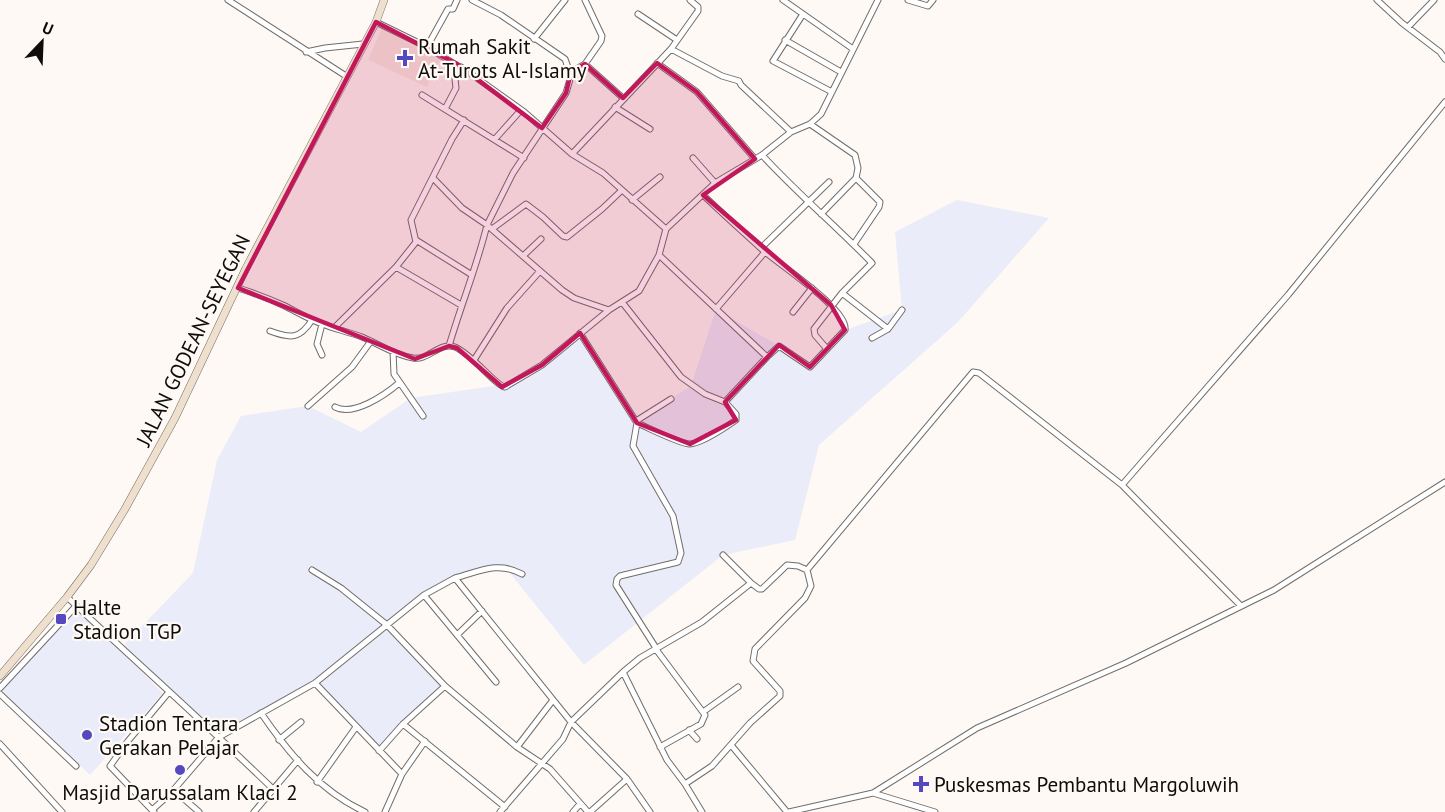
<svg xmlns="http://www.w3.org/2000/svg" width="1445" height="812" font-family="'PT Sans',sans-serif">
<style>
.built{fill:#f7ede1}
.green{fill:#eaecf9}
.lines{fill:none;stroke-linecap:round;stroke-linejoin:round}
.minor-casing{stroke:#716d69;stroke-width:7}
.secondary-casing{stroke:#716d69;stroke-width:8}
.minor{stroke:#fff;stroke-width:5}
.secondary{stroke:#efe0cd;stroke-width:7}
.marked{fill:#c2185b;fill-opacity:0.2;stroke:#c2185b;stroke-width:4.5;stroke-linejoin:round}
.poi-dot{fill:#5549c1;stroke:#fef9f4;stroke-width:2}
.labels{text-anchor:middle;dominant-baseline:central;stroke-width:4.5;stroke-linejoin:round;paint-order:stroke}
.poi-label{font-size:21px;fill:#0e0d0b;stroke:#fef9f4;text-anchor:start}
.street-label{font-size:21px;fill:#0e0d0b;stroke:#fef9f4}
</style>
<rect width="100%" height="100%" fill="#fef9f4"/>
<path class="built" d="M382,28L442,56L427,87L368,60Z"/>
<path class="green" d="M957,200L1049,218L958,322L819,445L795,540L723,555L584,665L505,567L455,578L424,595L387,625L447,687L379,751L315,684L219,737L121,648L193,573L217,460L241,416L308,406L361,432L411,398L514,383L580,333L636,421L691,386L716,309L779,346L806,366L845,330L902,310L895,232Z
M76,606L163,693L90,775L0,689Z"/>
<g class="lines">
<g class="minor-casing">
<path id="minor" d="M228,0L346,76
M472,0L501,15L565,59L571,76L566,93L513,173L487,225L562,290L574,298L609,310
M585,0L602,36L601,41L585,64L623,98
M783,0L853,49
M908,0L928,6L933,0
M1377,0L1402,23L1440,52L1445,59
M638,14L677,40
M803,14L773,61L832,92
M376,22L427,47L474,76L523,111L572,154L603,173L666,229L715,183L762,155L791,132L810,124L821,114L878,0
M1408,27L1434,0
M534,39L565,0
M785,40L841,72
M427,47L448,9H453L457,0
M671,49L722,76L739,81L741,85L791,132
M306,52L325,48L363,44
M657,63L697,92L755,159
M571,72L585,64
M422,95L524,158
M615,107L650,129
M445,109L456,88L455,79L461,67
M810,124L855,155L858,168L856,178L880,202L879,207L854,244
M495,139L521,110
M572,154L671,49L698,11V7L690,0
M762,155C797,193 836,226 872,263L842,293L814,329L815,335L827,349
M693,158L715,183
M433,178L462,208L487,225C477,266 461,305 449,346
M632,200L660,177
M821,214L856,178
M492,229L526,204L543,217L563,236L567,237L602,209L622,190
M416,240L472,275
M761,248L829,182
M659,255L767,357L779,346L810,367L845,330C849,310 780,265 764,251C744,233 723,214 703,195
M523,256L541,239
M396,267L461,305
M238,288C254,293 270,299 285,306C297,312 309,319 322,324C335,329 349,332 362,337C379,344 394,355 413,358C428,361 440,341 455,347C472,354 496,386 505,387L542,365L609,310L639,291L659,255L666,229
M842,293L888,329
M622,302L681,377L705,394L725,402
M716,309L765,252
M793,312L812,288
M334,328L396,267L416,242L411,220L452,139L464,120
M270,331C291,339 300,339 312,320
M580,333L637,423
M872,338L888,329L902,310
M393,352L394,374L423,416
M322,355L317,344L322,324
M474,360L507,308L540,271
M308,406L352,367L371,341
M335,407C353,417 385,395 399,383
M636,421L671,399
M1122,485L1288,295L1445,102
M723,555L751,583
M312,570L341,588L387,625L445,686
M455,578C481,571 498,561 522,574
M424,595L496,682
M67,597C136,662 206,724 273,789
M457,635L482,611
M655,648L705,715L701,724L660,747
M656,648L616,585L617,579L620,576L678,562L681,553L673,516L633,446L637,423C649,428 680,444 690,444C703,443 726,427 736,420V414L725,402L767,357
M623,672L640,658L702,622L751,583L759,589H762L787,565L798,566L807,570
M315,683L402,774
M0,688L76,606
M0,694L76,766
M703,712L738,687
M261,713C289,754 320,791 365,812
M403,724L505,807
M689,730L697,739
M279,740L301,722
M0,744L62,812
M731,745L787,812
M517,747L553,700
M379,751L403,724L445,686L517,747L550,769L588,812
M317,782L356,727
M685,784L712,766L750,723L780,696V691L753,661L755,649L805,598L811,586L807,570L973,372L979,373L1122,485L1241,606
M174,790L199,812
M873,793L935,812
M152,810L110,766L128,741L169,692
M154,812L152,810L170,794L219,737L315,683L424,595L455,578L571,722L627,779L650,812
M254,812L298,760
M385,812L402,774L425,741
M500,812L563,739L571,722L623,672L667,760L685,784L702,812
M573,812L580,804
M590,812L627,779
M789,812L873,793L977,728L1126,663L1274,590L1445,482"/>
</g>
<g class="secondary-casing">
<path id="secondary" d="M0,676L67,597L91,565L125,509L175,418L246,268L376,22L384,0"/>
</g>
<use href="#minor" class="minor"/>
<use href="#secondary" class="secondary"/>
</g>
<path class="marked" d="M376,22L457,64L542,128L566,93L571,72L585,64L623,98L657,63L697,92L755,159L703,195L831,305L845,330L810,367L779,345L725,402L736,420L690,444L637,423L580,333L542,365L502,387L457,348L449,346L415,359L238,288Z"/>
<g class="poi-dot">
<path d="M402 49h6v6h6v6h-6v6h-6v-6h-6v-6h6z"/>
<rect x="55" y="613" width="12" height="12" rx="3"/>
<circle cx="87" cy="735" r="6"/>
<circle cx="180" cy="770" r="6"/>
<path d="M918 775h6v6h6v6h-6v6h-6v-6h-6v-6h6z"/>
</g>
<g class="labels">
<g class="poi-label">
<text x="418" y="46">Rumah Sakit<tspan x="418" dy="24">At-Turots Al-Islamy</tspan></text>
<text x="73" y="607">Halte<tspan x="73" dy="24">Stadion TGP</tspan></text>
<text x="99" y="723">Stadion Tentara<tspan x="99" dy="24">Gerakan Pelajar</tspan></text>
<text x="934" y="784">Puskesmas Pembantu Margoluwih</text>
<text x="180" y="792" text-anchor="middle">Masjid Darussalam Klaci 2</text>
</g>
<g class="street-label">
<text transform="translate(193 340) rotate(-64)">JALAN GODEAN-SEYEGAN</text>
</g>
</g>
<g transform="translate(42 42) rotate(23)" stroke="#fef9f4" stroke-width="4.5" paint-order="stroke">
<path d="M0-4.5L10 22L0 15L-10 22Z" fill="#0e0d0b"/>
<text y="-9" font-size="16" font-weight="bold" text-anchor="middle" fill="#0e0d0b">U</text>
</g>
</svg>
